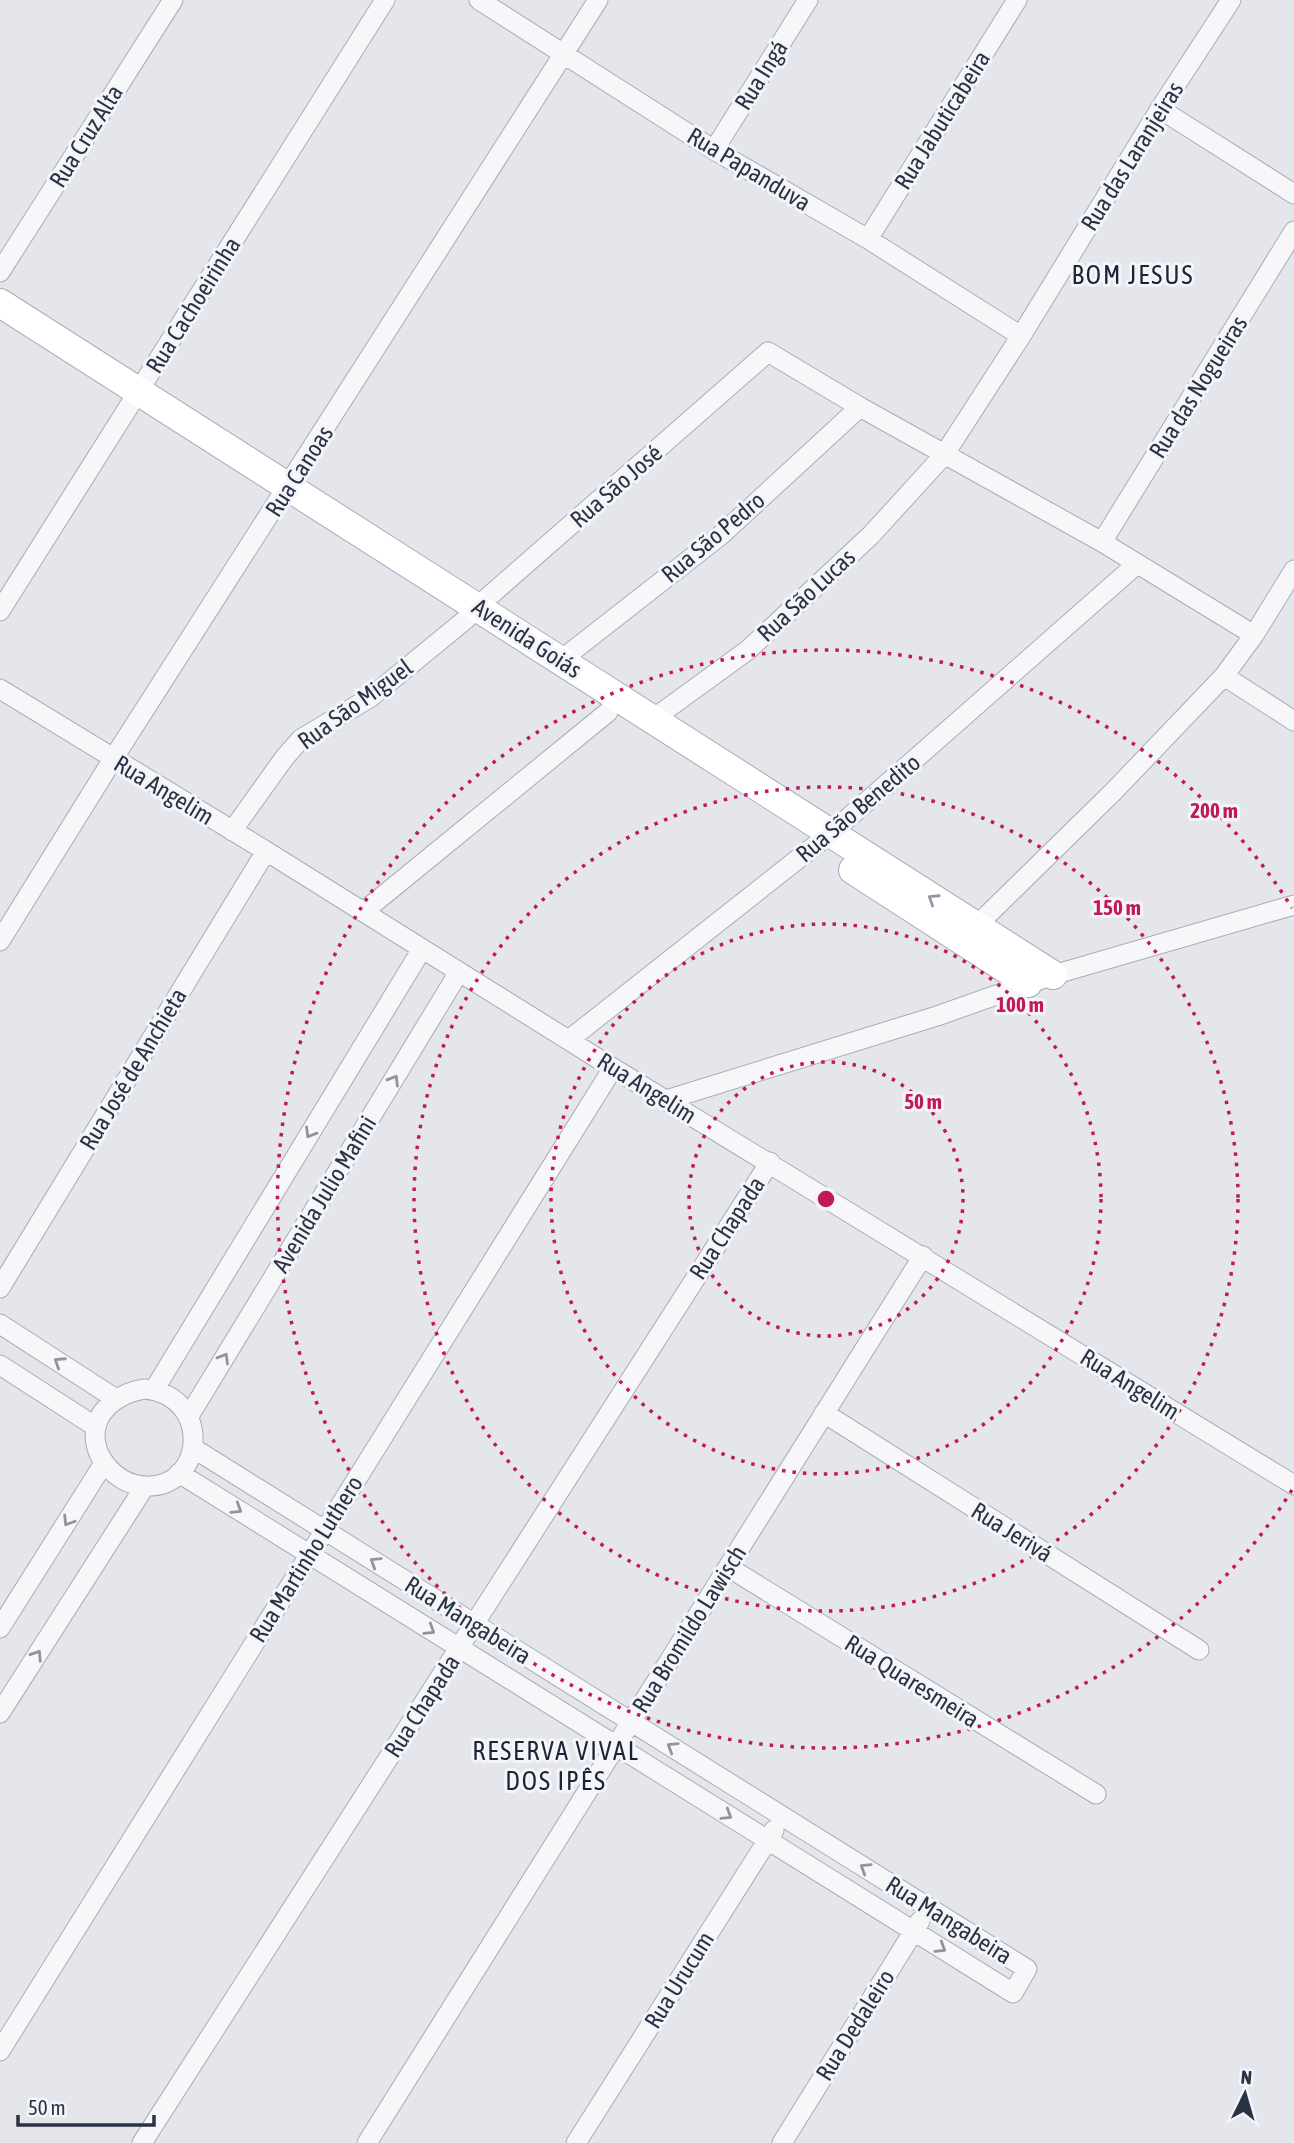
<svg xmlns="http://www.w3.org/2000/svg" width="1294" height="2143" font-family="'Asap Condensed',sans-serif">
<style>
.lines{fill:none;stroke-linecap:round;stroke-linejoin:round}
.street-casing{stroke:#a8acb7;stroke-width:21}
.secondary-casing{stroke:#a8acb7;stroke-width:30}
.street{stroke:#f7f7fa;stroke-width:19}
.secondary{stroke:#fff;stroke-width:28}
.oneway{stroke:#9498a2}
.oneway2{stroke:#9094a0}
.ring{fill:none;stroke:#c2185b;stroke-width:3.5;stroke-dasharray:3.5 7}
.labels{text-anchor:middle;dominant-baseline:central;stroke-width:6;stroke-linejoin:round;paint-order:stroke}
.street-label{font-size:24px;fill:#2a3245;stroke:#f4f5f9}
.neighbourhood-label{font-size:26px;letter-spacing:2px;fill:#1d2336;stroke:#f4f5f9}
.centre{fill:#c2185b;stroke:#f4f5f9;stroke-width:3.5}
.ring-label{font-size:21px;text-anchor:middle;font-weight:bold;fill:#c2185b;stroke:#f4f5f9;stroke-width:6;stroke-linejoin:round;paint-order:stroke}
</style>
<rect width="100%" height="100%" fill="#e4e6ec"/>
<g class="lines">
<g class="street-casing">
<path id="street" d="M479,0L714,150L868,239L1021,336
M1160,109L1294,194
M714,150L808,0
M868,239L1017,0
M0,272L173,0
M1102,542L1294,231
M0,611L385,0
M561,660L721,535L860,407
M1224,676L1294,721
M0,689L266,851L613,1068L1294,1485
M653,719L748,650L871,535L944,455L1021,336L1160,109L1231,0
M232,831L285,757L301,739L371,697L465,620L478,606L768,352L860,407L1102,542L1254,635
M363,912L608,712
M969,933L1114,791L1224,676L1254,635L1294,570
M0,941L113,759L598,0
M570,1039L831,833L1137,564
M666,1100L937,1016L1053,975L1294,905
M0,1288L266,851
M0,1324L116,1399
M0,1365L96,1427
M144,1389C213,1395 206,1490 144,1486C116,1484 90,1456 96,1427C101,1405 124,1392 144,1389Z
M154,1390L422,949
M824,1413L1199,1650
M189,1416L459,972
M179,1473L1013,1993L1027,1969L193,1448
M728,1567L1096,1794
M0,1628L104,1463
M0,1713L145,1486
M0,2051L613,1068
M142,2143L770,1162
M367,2143L923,1256
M576,2143L774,1830
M782,2143L920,1921"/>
</g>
<g class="secondary-casing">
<path id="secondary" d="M0,303L1053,975
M853,870L1028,983"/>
</g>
<use href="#street" class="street"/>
<use href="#secondary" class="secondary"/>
</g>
<defs><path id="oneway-chevron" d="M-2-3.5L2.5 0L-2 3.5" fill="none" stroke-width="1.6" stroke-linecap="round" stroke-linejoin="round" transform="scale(1.75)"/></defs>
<use class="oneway" href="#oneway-chevron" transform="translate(933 899) rotate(-147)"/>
<g class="oneway2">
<use href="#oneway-chevron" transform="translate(394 1080) rotate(-59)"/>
<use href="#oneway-chevron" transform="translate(310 1133) rotate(121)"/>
<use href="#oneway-chevron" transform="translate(224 1358) rotate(-59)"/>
<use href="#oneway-chevron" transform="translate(59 1362) rotate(-147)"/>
<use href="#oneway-chevron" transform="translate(237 1509) rotate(32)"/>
<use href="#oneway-chevron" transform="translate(68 1521) rotate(122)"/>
<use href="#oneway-chevron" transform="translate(375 1562) rotate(-148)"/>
<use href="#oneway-chevron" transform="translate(430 1630) rotate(32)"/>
<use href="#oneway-chevron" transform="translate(37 1655) rotate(-57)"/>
<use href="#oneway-chevron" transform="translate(672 1747) rotate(-148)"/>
<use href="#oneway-chevron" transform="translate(727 1815) rotate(32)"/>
<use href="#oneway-chevron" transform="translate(865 1868) rotate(-148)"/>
<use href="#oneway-chevron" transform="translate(941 1948) rotate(32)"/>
</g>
<g class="ring">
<circle cx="826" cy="1199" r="137"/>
<circle cx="826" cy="1199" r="275"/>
<circle cx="826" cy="1199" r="412"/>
<path d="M1292 1490A549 549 0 1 1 1292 908"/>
</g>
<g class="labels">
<g class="street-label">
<text transform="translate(761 75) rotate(-58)">Rua Ingá</text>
<text transform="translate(942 120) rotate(-58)">Rua Jabuticabeira</text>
<text transform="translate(86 136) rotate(-58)">Rua Cruz Alta</text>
<text transform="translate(1132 156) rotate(-58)">Rua das Laranjeiras</text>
<text transform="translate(749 169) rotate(31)">Rua Papanduva</text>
<text transform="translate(193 305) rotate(-58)">Rua Cachoeirinha</text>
<text transform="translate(1198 387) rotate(-58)">Rua das Nogueiras</text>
<text transform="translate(299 471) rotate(-57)">Rua Canoas</text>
<text transform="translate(616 486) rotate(-41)">Rua São José</text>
<text transform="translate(713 537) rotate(-40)">Rua São Pedro</text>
<text transform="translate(806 595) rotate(-43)">Rua São Lucas</text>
<text transform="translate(527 638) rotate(33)">Avenida Goiás</text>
<text transform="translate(355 704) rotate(-36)">Rua São Miguel</text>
<text transform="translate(164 790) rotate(31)">Rua Angelim</text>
<text transform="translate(858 808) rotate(-40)">Rua São Benedito</text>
<text transform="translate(133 1069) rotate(-59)">Rua José de Anchieta</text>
<text transform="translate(647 1088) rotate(32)">Rua Angelim</text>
<text transform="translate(324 1194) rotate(-59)">Avenida Julio Mafini</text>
<text transform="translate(727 1228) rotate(-57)">Rua Chapada</text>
<text transform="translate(1130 1384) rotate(32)">Rua Angelim</text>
<text transform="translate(1012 1532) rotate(32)">Rua Jerivá</text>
<text transform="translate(306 1559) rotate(-58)">Rua Martinho Luthero</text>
<text transform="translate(468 1620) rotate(32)">Rua Mangabeira</text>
<text transform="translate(689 1629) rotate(-58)">Rua Bromildo Lawisch</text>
<text transform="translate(912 1681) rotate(32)">Rua Quaresmeira</text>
<text transform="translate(422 1706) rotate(-57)">Rua Chapada</text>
<text transform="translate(949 1920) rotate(32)">Rua Mangabeira</text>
<text transform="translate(679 1980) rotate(-58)">Rua Urucum</text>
<text transform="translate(855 2025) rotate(-58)">Rua Dedaleiro</text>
</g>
<g class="neighbourhood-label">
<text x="1133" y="275">BOM JESUS</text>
<text x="556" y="1751">RESERVA VIVAL<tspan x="556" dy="30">DOS IPÊS</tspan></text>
</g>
</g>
<circle cx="826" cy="1199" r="10" class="centre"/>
<g class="ring-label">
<text x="1214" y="818">200 m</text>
<text x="1117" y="915">150 m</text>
<text x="1020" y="1012">100 m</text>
<text x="923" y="1109">50 m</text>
</g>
<g transform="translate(1245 2094) rotate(5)" stroke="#f4f5f9" stroke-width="5" paint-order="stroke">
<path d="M0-5L12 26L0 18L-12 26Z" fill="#2a3245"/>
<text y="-10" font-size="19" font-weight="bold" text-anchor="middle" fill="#2a3245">N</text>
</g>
<path d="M18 2115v10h136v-10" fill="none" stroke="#2a3245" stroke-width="3.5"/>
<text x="28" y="2115" font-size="21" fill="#2a3245" stroke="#f4f5f9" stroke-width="5" paint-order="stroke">50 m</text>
</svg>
